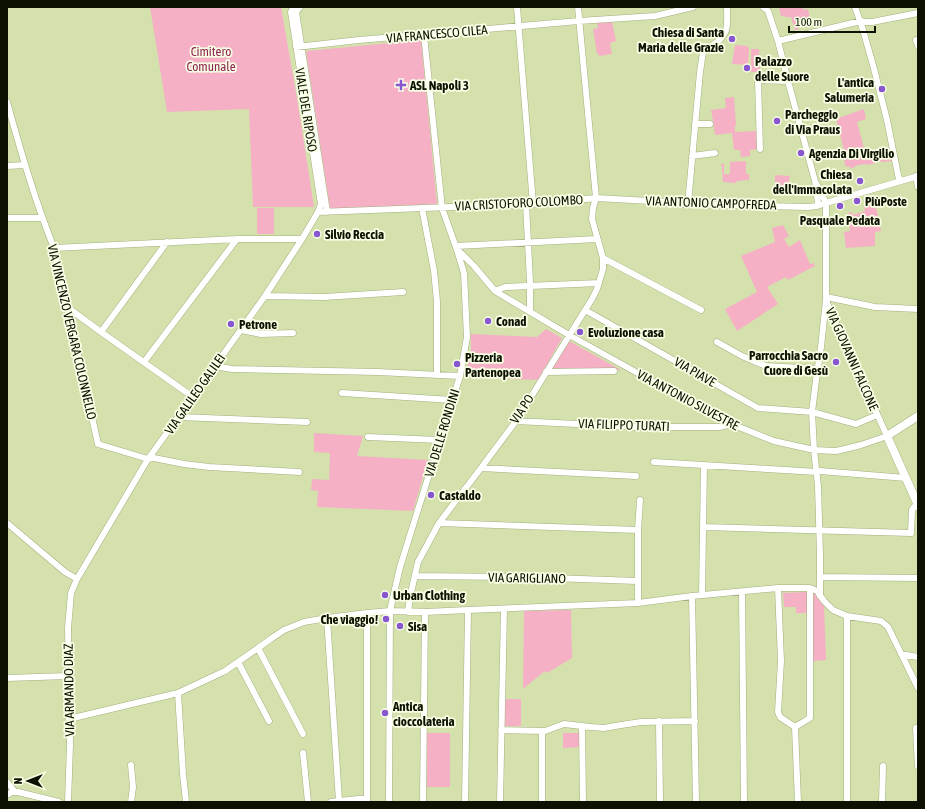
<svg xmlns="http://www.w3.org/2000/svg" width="925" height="809" font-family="'Asap Condensed',sans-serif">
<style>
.green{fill:#f6b0c5}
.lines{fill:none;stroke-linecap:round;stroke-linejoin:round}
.minor-casing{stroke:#a3af7d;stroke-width:7}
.major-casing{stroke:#a3af7d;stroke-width:9}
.minor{stroke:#fff;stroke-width:6}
.major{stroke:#fff;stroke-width:8}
.poi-dot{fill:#8857d0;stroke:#f7ffe5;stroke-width:1.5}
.labels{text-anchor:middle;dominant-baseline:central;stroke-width:3.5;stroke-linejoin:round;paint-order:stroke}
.poi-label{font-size:13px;font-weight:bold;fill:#0d1101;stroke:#f7ffe5;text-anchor:start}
.street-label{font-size:13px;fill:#0d1101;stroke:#f7ffe5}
.park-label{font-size:13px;fill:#912452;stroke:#f7ffe5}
</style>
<rect width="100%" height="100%" fill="#d4e1ad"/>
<path class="green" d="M150,7H281L297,98L314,207H253L249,109L167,112Z
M779,7H803L804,10L808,9L810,18L797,21L799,29L795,30L791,17H785L784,15L781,17Z
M612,22L616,41L610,43L612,54L599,56V54H597L593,29L598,28L597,23Z
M421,40L437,204L330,209L306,51Z
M735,45L747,46L749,49L748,65L732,64Z
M751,49H759L760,72H751Z
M734,97L736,125L735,126V132L757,131L758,149L750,150V156L741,157L740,150H734L732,133L715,135L712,115L711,110L726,108L725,98Z
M864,109L866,119L857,122L865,152L889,147L893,161L883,162L882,161L868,165L867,164L858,165L850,169L849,166L846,167L841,151L844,150L836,119Z
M746,161V174H749V180L737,181L736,183L723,182L722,166L720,164H724V174H739H730V162Z
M775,175L790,176L788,186H775Z
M875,202L881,231L875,232V246L846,248L844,232L850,231L847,214L852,212L853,215L865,211L864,205Z
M257,208H274V234H257Z
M783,225L789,236L784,239L789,247L800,240L810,264L814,263L815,266L788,280L786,277L767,287L778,304L737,331L725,309L757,292L741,256L775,242L772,228Z
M546,329L562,338L538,380L465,377L471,351V334L537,337Z
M569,341L621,370L551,369Z
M314,433L363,436L357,456L428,460L413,511L317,507L318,491L311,490L312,479L329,480L330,453L314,452Z
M807,592V613H796V607H784L783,593Z
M813,593H815L824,605L826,660L813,661L812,629Z
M571,610L572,658L547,673L545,671L523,689L524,611Z
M504,699H521V726H504Z
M427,733H450V787H427Z
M563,733H579L580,747L563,748Z"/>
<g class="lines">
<g class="minor-casing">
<path id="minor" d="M300,7L296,12L327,212
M517,7L533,204
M763,7L768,11L778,41L788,81L815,181L818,203L817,206
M855,7L863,30L873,65L887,120L898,175L900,181
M916,40L918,46
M778,41L861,21L865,22H872L918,13
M296,47L359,40L579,21L655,16L693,7
M7,102C21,152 35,201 54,248L98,444L148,459L154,458L184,464L209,467L299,472
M695,124H710
M760,149L758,80L788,81
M692,156L715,153
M7,166L25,165
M916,176L918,187
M526,204L530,282V312
M688,204L700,72L703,52C711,46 723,40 726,30C728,23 727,14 727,7
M422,208L434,271L437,301V375
M318,212L533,204L596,198L668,202L681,204L808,207L817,206L826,203L918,176
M7,218H42
M456,246L597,239
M54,248L237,239H302
M459,251L474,266L495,291L569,335L661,386L739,427L774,441L814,450L836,451L845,449L861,445L887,436L827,303L826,297V203L815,181
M603,258L701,310
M495,291L505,287L599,283
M265,296L324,297L403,292
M826,297L875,307L918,309
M67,307L101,332L193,397
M585,310L758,408L812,412L856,424L877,415
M241,330L261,334L293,333
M101,332L167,242
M717,342L742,356L766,366L818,369
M144,362L237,239
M214,366L232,369L378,372L460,376
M546,372L614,371
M342,393L452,400
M179,417L307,422
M516,421L637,427H719L733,424
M368,437L439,440
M654,462L817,472L820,471L906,478
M481,468L636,476
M7,523L65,572L77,579
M439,523L638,530
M703,527L911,533L912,510L914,507H918
M415,576L523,577L638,581
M820,577L918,578
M778,588L781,661L778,712L780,717L795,727
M742,592L744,802
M702,595L704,465
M692,596L696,802
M820,596V555L818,486L814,450L812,412L816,380L821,347L826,300
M638,603V530L640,500
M408,612L410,597L418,562L439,523L481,468L516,421L592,299L597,289L603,269V258L592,219L593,208L596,198L578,7
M847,616V802
M327,618L339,801
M258,648L303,734
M901,654L918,657
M238,662L269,721
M7,678L68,676
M178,693L183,774L186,802
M69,719L178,693L225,671L258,648L272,638L284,630L304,622L327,618L367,613L390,611L425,612L468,610L638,603L692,596L778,588H810L817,591L824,601L833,610L847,616L881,621L888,627L918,688
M659,721L660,802
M582,727L583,802
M795,727L810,718V588
M795,727L798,802
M916,728L918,766
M501,730L545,731L564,724L591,727L604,728L621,725L641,722L695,721
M303,753L308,802
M7,782L15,792
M7,795L12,792H18L59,802
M68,802L70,745L68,628L71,593L77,579L148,459L265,296L302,239L318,212L321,204L291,12L293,7
M131,802L133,787L131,765
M331,802L367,798
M367,802V613
M389,802L390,611L400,567L460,376L467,337L464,273L457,250L442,208L424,35
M423,802L425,612
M465,802L468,610
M500,802L504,609
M542,802V731
M882,802L883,766"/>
</g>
<g class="major-casing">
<path id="major" d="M918,416L887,436L918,505"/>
</g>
<use href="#minor" class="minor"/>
<use href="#major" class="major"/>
</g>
<g class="poi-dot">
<circle cx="732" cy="39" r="4"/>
<circle cx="747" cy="68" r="4"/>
<path d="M399 79h4v4h4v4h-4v4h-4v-4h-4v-4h4z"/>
<circle cx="882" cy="89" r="4"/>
<circle cx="777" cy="121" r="4"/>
<circle cx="801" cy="153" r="4"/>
<circle cx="860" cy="181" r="4"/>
<circle cx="857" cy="201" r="4"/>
<circle cx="840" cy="206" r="4"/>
<circle cx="317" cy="234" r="4"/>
<circle cx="488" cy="321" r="4"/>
<circle cx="231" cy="324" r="4"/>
<circle cx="580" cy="332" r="4"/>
<circle cx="836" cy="362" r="4"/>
<circle cx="457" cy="364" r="4"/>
<circle cx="431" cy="495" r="4"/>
<circle cx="385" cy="595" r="4"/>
<circle cx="386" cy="619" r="4"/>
<circle cx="400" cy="626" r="4"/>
<circle cx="385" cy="713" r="4"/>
</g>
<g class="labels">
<g class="poi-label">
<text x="724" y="32" text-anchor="end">Chiesa di Santa<tspan x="724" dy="15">Maria delle Grazie</tspan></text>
<text x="755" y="61">Palazzo<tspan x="755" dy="15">delle Suore</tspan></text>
<text x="874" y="82" text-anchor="end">L'antica<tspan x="874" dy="15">Salumeria</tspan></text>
<text x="410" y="85">ASL Napoli 3</text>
<text x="785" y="114">Parcheggio<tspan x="785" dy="15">di Via Praus</tspan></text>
<text x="809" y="153">Agenzia Di Virgilio</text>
<text x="852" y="174" text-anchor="end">Chiesa<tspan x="852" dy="15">dell'Immacolata</tspan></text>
<text x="865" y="201">PiùPoste</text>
<text x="840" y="220" text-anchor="middle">Pasquale Pedata</text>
<text x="325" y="234">Silvio Reccia</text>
<text x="496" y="321">Conad</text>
<text x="239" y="324">Petrone</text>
<text x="588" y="332">Evoluzione casa</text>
<text x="828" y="355" text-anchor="end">Parrocchia Sacro<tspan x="828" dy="15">Cuore di Gesù</tspan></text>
<text x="465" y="357">Pizzeria<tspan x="465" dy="15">Partenopea</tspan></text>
<text x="439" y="495">Castaldo</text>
<text x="393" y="595">Urban Clothing</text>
<text x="378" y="619" text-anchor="end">Che viaggio!</text>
<text x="408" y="626">Sisa</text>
<text x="393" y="706">Antica<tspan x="393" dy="15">cioccolateria</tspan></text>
</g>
<g class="street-label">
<text transform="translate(437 34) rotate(-5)">VIA FRANCESCO CILEA</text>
<text transform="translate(306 110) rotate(81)">VIALE DEL RIPOSO</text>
<text transform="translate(519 203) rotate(-3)">VIA CRISTOFORO COLOMBO</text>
<text transform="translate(711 203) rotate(2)">VIA ANTONIO CAMPOFREDA</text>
<text transform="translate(72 332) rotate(77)">VIA VINCENZO VERGARA COLONNELLO</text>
<text transform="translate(852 359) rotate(66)">VIA GIOVANNI FALCONE</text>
<text transform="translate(695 372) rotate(30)">VIA PIAVE</text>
<text transform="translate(195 394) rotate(-55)">VIA GALILEO GALILEI</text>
<text transform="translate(688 400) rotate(28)">VIA ANTONIO SILVESTRE</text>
<text transform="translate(522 409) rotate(-57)">VIA PO</text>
<text transform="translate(624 425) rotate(2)">VIA FILIPPO TURATI</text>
<text transform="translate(442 433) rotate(-73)">VIA DELLE RONDINI</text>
<text transform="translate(527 578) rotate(1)">VIA GARIGLIANO</text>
<text transform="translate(69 690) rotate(-91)">VIA ARMANDO DIAZ</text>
</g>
<g class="park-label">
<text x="211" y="51">Cimitero<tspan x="211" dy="15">Comunale</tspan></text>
</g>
</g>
<rect width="925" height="809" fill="none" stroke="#0d1101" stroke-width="16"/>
<g transform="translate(28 781) rotate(270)" stroke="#f7ffe5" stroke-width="3" paint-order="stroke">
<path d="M0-3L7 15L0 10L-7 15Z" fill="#0d1101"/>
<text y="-6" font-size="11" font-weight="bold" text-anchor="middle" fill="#0d1101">N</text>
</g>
<path d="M789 26v6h86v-6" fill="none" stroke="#0d1101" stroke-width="2"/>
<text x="795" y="26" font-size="12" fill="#0d1101" stroke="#f7ffe5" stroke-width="3" paint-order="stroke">100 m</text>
</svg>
